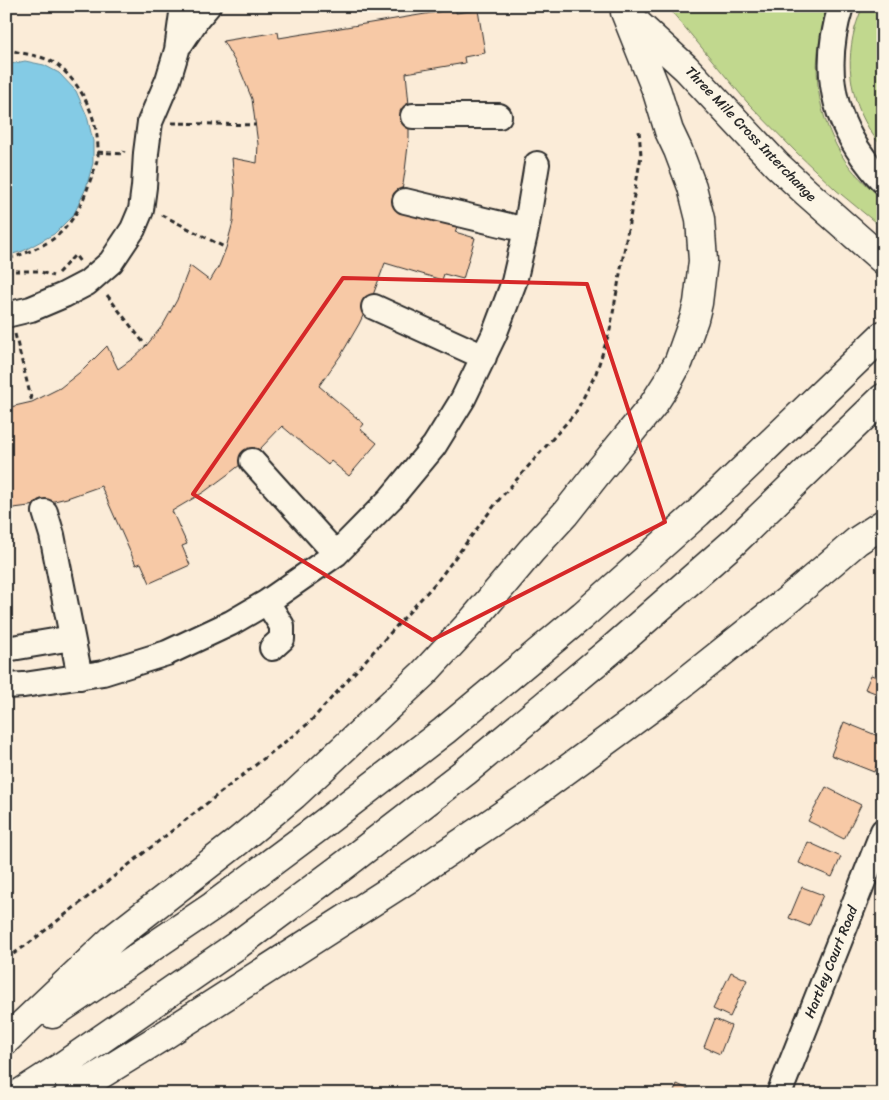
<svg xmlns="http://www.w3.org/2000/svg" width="889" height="1100" font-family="Sriracha,sans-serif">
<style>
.green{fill:#c1d88e;stroke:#76825c}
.water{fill:#84cbe5;stroke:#608b9b}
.building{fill:#f7c9a6;stroke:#2b2b2b}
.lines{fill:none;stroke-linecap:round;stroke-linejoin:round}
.minor-casing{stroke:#2b2b2b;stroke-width:28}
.highway-casing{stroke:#2b2b2b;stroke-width:31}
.path{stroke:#2b2b2b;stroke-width:3;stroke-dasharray:5 4;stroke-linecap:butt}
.minor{stroke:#fcf5e5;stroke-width:24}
.highway{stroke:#fcf5e5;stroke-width:28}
.marked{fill:none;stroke:#d62828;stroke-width:4;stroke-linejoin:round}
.labels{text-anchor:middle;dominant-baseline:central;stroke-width:4.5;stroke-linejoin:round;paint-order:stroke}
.street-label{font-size:14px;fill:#2b2b2b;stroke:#fcf5e5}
</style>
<rect width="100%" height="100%" fill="#fbecd8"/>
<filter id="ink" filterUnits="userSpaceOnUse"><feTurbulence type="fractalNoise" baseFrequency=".02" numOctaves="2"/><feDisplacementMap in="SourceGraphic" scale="10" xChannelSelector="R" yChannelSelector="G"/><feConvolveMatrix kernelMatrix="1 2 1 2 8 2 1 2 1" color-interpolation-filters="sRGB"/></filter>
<g filter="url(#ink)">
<path class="green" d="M667,6H828C811,59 813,106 841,154C851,172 868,186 883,200V225L881,227L836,190L796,152L747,102Z
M863,6H883V148C854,114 843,72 855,28C857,21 860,13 863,6Z"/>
<path class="water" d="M25,61L44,65L59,73L76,91L87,116L93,141V163L86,188L74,214L54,234L23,251L6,256V65Z"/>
<path class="building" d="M456,9V13L478,10L485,53L464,57L465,63L406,73L409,105V137L405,171L399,211L457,227L455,232L475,238L463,279L444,274L442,280L385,263L373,295L359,324L341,355L319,386L364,424L360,429L377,443L349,476L331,461L328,465L282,426L259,450L231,472L204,492L172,511L187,544L182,546L190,565L150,583L141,563L136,565L101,486L67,498L37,505L6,509V408L32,402L60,388L84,369L107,346L118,369L132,359L146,346L163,325L177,300L190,266L210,281L219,266L226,248L233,222L235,192L232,158L257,163L258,144L252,99L241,72L223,41L278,32L279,38Z
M871,675L883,679V696L865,689Z
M844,722L883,738V749L874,772L831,755Z
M826,787L861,805L844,839L808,821Z
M808,842L841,857L832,877L799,863Z
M802,887L823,895L809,926L789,918Z
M731,972L747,980L730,1017L713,1009Z
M715,1019L731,1026L720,1054L704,1047Z
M677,1084L699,1094H673Z"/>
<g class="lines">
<g class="minor-casing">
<path id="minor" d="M841,6C824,61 829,110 863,157C869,165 875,174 883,181
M181,43L197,19L208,6
M413,116H499
M405,201L526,230
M374,307L484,357
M6,315L31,309L64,295L87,283L111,262L133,229L141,210L144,187L146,153L150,122L168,80L177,50L183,6
M252,461L336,554
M45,512L52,535L80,677
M267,602L282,626V639L272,648
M6,649L72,638
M6,686L24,685L103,673L167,653L231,623L267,602L336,554L391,498L434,446L463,399L494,335L514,282L526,230L537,164
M779,1094L883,831"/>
</g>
<g class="highway-casing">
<path id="highway" d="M630,17L686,68L777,165L806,192L883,260
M53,1014L213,906L315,830L444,731L583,615L698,513L883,335
M6,1040L115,937L236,843L294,795L423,674L474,619L531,551L565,514L599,471L653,405L667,383L679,361L694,319L698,303L703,261L700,219L692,187L678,150L669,131L657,92L625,12
M19,1094L61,1067L236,946L346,864L465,772L611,650L733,543L883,398
M69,1094L163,1036L408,879L535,793L666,697L789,599L857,541L883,524"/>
</g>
<path class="path" d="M6,48C24,56 45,54 60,67C85,89 99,122 98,155C97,164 92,175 89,184C83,203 73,222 58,235C47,245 21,256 6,259
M172,123L256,125
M98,152L123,154L124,151
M162,215L226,248
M6,271H38L53,276
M58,273L75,255L81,263
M107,295L146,346
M15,334L32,402
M6,959L28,944L309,723L439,579L497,502L576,412L596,373L610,330L641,156L639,130"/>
<use href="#minor" class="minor"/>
<use href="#highway" class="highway"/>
</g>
</g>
<path class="marked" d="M343,278L587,284L665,522L432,640L193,494Z"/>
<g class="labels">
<g class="street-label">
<text transform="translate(751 134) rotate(46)">Three Mile Cross Interchange</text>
<text transform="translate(831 962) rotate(-68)">Hartley Court Road</text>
</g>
</g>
<rect width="889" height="1100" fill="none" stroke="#fcf5e5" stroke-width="25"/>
<rect x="12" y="12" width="864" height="1075" fill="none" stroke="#2b2b2b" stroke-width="2" filter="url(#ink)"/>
</svg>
